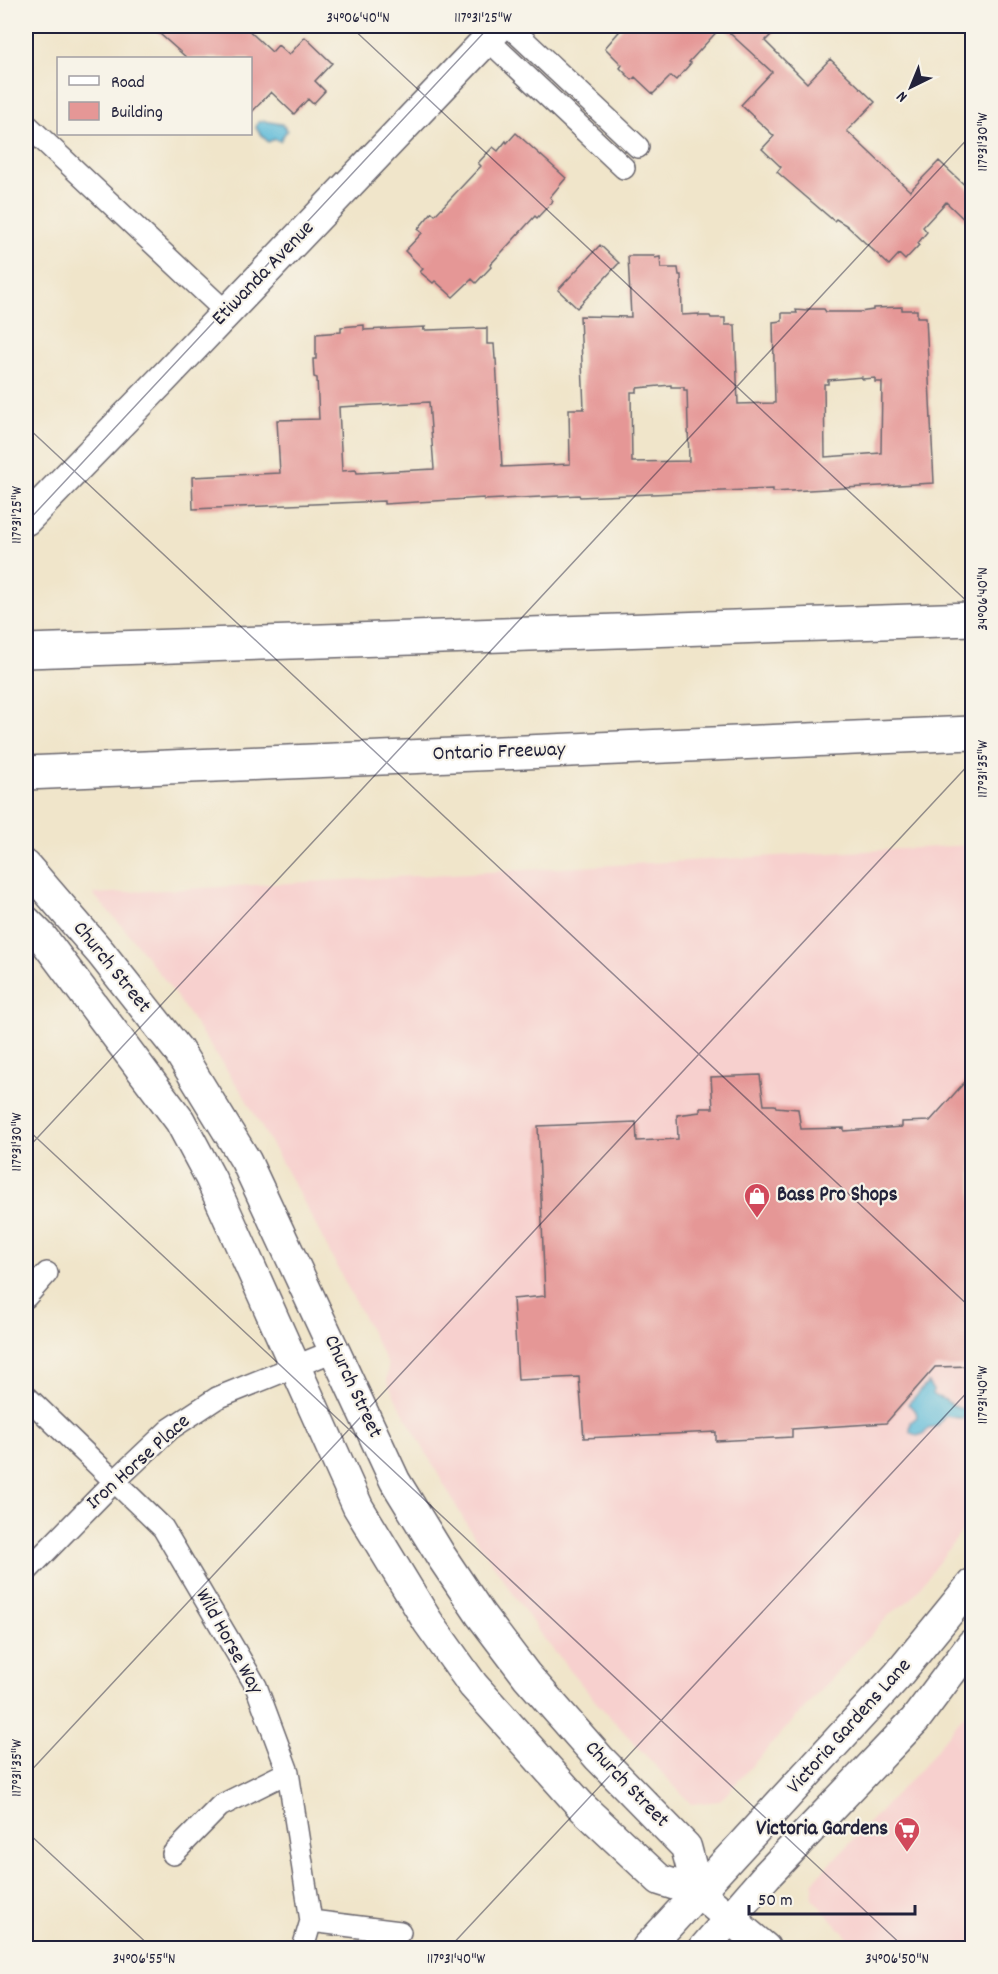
<svg xmlns="http://www.w3.org/2000/svg" width="998" height="1974" font-family="Dekko,sans-serif">
<style>
.built{fill:#f7d0ce}
.water{fill:#5ab9d8;stroke:#3e6e8a;stroke-width:1.5}
.building{fill:#e59796;fill-rule:evenodd}
.lines{fill:none;stroke-linecap:round;stroke-linejoin:round}
.minor-casing{stroke:#6a666d;stroke-width:24}
.secondary-casing{stroke:#6a666d;stroke-width:33}
.motorway-casing{stroke:#6a666d;stroke-width:36}
.minor{stroke:#fff;stroke-width:21}
.secondary{stroke:#fff;stroke-width:30}
.motorway{stroke:#fff;stroke-width:33}
.ticks{fill:none;stroke:#22223b;stroke-width:1.5;stroke-opacity:0.45}
.labels{text-anchor:middle;dominant-baseline:central;stroke-width:4.5;stroke-linejoin:round;paint-order:stroke}
.street-label{font-size:21px;fill:#22223b;stroke:#f7f3e8}
.poi-label{font-size:21px;font-weight:bold;fill:#22223b;stroke:#f7f3e8;text-anchor:start}
.neatline{fill:none;stroke:#22223b;stroke-width:2}
.ticks-label{font-size:15px;text-anchor:middle;fill:#22223b}
</style>
<rect width="100%" height="100%" fill="#f7f3e8"/>
<filter id="ink" filterUnits="userSpaceOnUse"><feTurbulence type="fractalNoise" baseFrequency=".0167" numOctaves="2"/><feDisplacementMap in="SourceGraphic" scale="12" xChannelSelector="R" yChannelSelector="G"/><feConvolveMatrix kernelMatrix="1 2 1 2 8 2 1 2 1" color-interpolation-filters="sRGB"/></filter>
<filter id="wash" filterUnits="userSpaceOnUse"><feTurbulence type="fractalNoise" baseFrequency=".008" numOctaves="4" result="noise"/><feDisplacementMap in="SourceGraphic" scale="24" xChannelSelector="R" yChannelSelector="G"/><feGaussianBlur stdDeviation="1.35" result="paint"/><feColorMatrix in="noise" values="0 0 0 0 0 0 0 0 0 0 0 0 0 0 0 0 0 1.4 0 .05"/><feComposite in="paint" operator="in"/></filter>
<g filter="url(#wash)">
<rect width="100%" height="100%" fill="#f0e5ca"/>
<path class="built" d="M972,845V1518L911,1599L889,1615L720,1801L691,1804L596,1702L541,1635L468,1527L400,1407L387,1381L388,1365L301,1197L243,1094L167,983L127,932L93,894Z
M972,1704V1948H857L812,1898L814,1880L927,1762Z"/>
<path class="water" d="M264,121L282,124L287,130L280,141L275,139L268,142L256,128L258,122Z
M928,1383L933,1390V1394C937,1398 940,1397 945,1400C957,1408 957,1410 972,1408V1417L959,1418L945,1416L937,1426L928,1428L923,1434L917,1436L910,1432L911,1422L917,1417L916,1411L908,1404Z"/>
<g id="blocks">
<path class="building" d="M151,26H244L272,52L278,45L289,55L305,37L332,63L315,81L325,91L313,104L308,99L294,114L271,92L250,114V58H187Z
M624,26H780L765,41L807,83L830,59L875,102L847,131L910,191L939,161L972,192V227L946,202L923,227L927,232L918,243L919,245L905,260L899,254L889,265L846,225L836,219L834,221L777,172L781,167L762,149L774,136L741,105L772,72L722,26L689,62L691,63L676,80L671,76L653,94L635,77L632,80L620,68L622,65L605,48Z
M516,133L566,178L550,197L553,201L537,218L535,216L490,265L491,267L476,283L472,279L453,297L435,281L433,283L420,272L423,269L405,251L422,233L418,229L432,212L435,215L481,166L478,163L493,147L498,151L506,141L507,143Z
M600,245L619,263L577,308L558,290Z
M628,256H654L655,258L660,257L661,268H678L679,275H681L682,315L699,314V316H710L711,318H725V325H735L738,404L775,403L773,322L782,321V313H797L796,310L807,311V309H824L826,312H860L873,310V308L902,307V310H917V317H926L934,483L773,492V489L580,497L579,495L484,500V498L384,504V501L193,509L192,477L280,473L277,420L319,419L317,378L314,377L313,359H316V334L341,332V327L364,325V330L425,327L423,330H428L487,328V344H494L495,359H496L502,467L570,464L569,409H584L580,316L631,317ZM862,377V379L875,378V382H882L881,453L825,457L824,384H828V380ZM671,385V387H684V390H687L689,461L632,462L631,392H637V388ZM429,402L434,469L357,473L356,470L342,471L339,407Z
M972,1074V1366L935,1367L886,1423L792,1429V1437L716,1441V1432L584,1438L579,1377L518,1380L513,1299L545,1296L538,1126L636,1122L637,1141L678,1139L677,1115L700,1112V1108H713L711,1077L760,1075L764,1105H775L776,1107L798,1109L801,1129L844,1128V1131L902,1127V1122L930,1121Z"/>
</g>
</g>
<g filter="url(#ink)">
<use href="#blocks" fill-opacity="0" stroke="#6a666d" stroke-width="1.5"/>
<g class="lines">
<g class="minor-casing">
<path id="minor" d="M509,26L638,147
M487,39L624,168
M26,124L227,313
M26,1297L47,1273
M26,1396L163,1528L256,1686L288,1772L311,1921L303,1948
M26,1572L115,1481L170,1429L217,1398L336,1350
M173,1854L220,1806L288,1772
M311,1921L400,1932"/>
</g>
<g class="secondary-casing">
<path id="secondary" d="M26,520L163,379L500,26
M26,866L101,953L178,1050L246,1161L395,1481L441,1556L480,1614L527,1676L599,1758L686,1847L698,1892
M26,921L42,937L180,1121L211,1179L358,1507L428,1622L473,1685L582,1807L660,1880L698,1892L765,1948
M647,1948L897,1676L972,1584
M704,1948L767,1875L915,1720L972,1644"/>
</g>
<g class="motorway-casing">
<path id="motorway" d="M26,651L972,619
M26,773L972,733"/>
</g>
<use href="#minor" class="minor"/>
<use href="#secondary" class="secondary"/>
<use href="#motorway" class="motorway"/>
</g>
</g>
<path class="ticks" d="M350,26L972,606M26,426L972,1309M26,523L490,26M26,1128L905,1948M26,1150L972,134M26,1776L972,761M26,1831L152,1948M449,1948L972,1387"/>
<defs>
<g id="shop-pin" transform="scale(1.35)"><path d="M0 17L-7.5 6A9.5 9.5 0 1 1 7.5 6Z" fill="#d1495b" stroke="#f7f3e8"/><path d="M-5-2.5h2.3a2.7 3.5 0 0 1 5.4 0H5L5.5 6h-11ZM-1.5-2.5h3a1.5 2.3 0 0 0-3 0Z" fill="#fff"/></g>
<g id="supermarket-pin" transform="scale(1.35)"><path d="M0 17L-7.5 6A9.5 9.5 0 1 1 7.5 6Z" fill="#d1495b" stroke="#f7f3e8"/><path d="M-6-5.5h2.5l.6 2H6L4.5 2H-2.5L-4.4-4H-6ZM-1.5 3.2a1.3 1.3 0 1 0 .1 0ZM3 3.2a1.3 1.3 0 1 0 .1 0Z" fill="#fff"/></g>
</defs>
<g fill-rule="evenodd">
<use href="#shop-pin" x="757" y="1196"/>
<use href="#supermarket-pin" x="907" y="1830"/>
</g>
<g class="labels">
<g class="street-label">
<text transform="translate(264 274) rotate(-46)">Etiwanda Avenue</text>
<text transform="translate(499 753) rotate(-2)">Ontario Freeway</text>
<text transform="translate(111 968) rotate(51)">Church Street</text>
<text transform="translate(352 1387) rotate(65)">Church Street</text>
<text transform="translate(139 1463) rotate(-42)">Iron Horse Place</text>
<text transform="translate(228 1642) rotate(61)">Wild Horse Way</text>
<text transform="translate(850 1727) rotate(-48)">Victoria Gardens Lane</text>
<text transform="translate(626 1785) rotate(46)">Church Street</text>
</g>
<g class="poi-label">
<text x="777" y="1196">Bass Pro Shops</text>
<text x="888" y="1830" text-anchor="end">Victoria Gardens</text>
</g>
</g>
<rect width="998" height="1974" fill="none" stroke="#f7f3e8" stroke-width="66"/>
<rect x="57" y="57" width="195" height="78" fill="#f7f3e8" stroke="#a29fa3" stroke-width="1.5"/>
<rect x="69" y="76" width="30" height="9" fill="#ffffff" stroke="#a29fa3" stroke-width="1.5"/>
<text x="111" y="87" font-size="18" fill="#22223b">Road</text>
<rect x="69" y="102" width="30" height="18" fill="#e59796" stroke="#a29fa3" stroke-width="1.5"/>
<text x="111" y="117" font-size="18" fill="#22223b">Building</text>
<g transform="translate(911 87) rotate(223)" stroke="#f7f3e8" stroke-width="4.5" paint-order="stroke">
<path d="M0-4.5L10 22L0 15L-10 22Z" fill="#22223b"/>
<text y="-9" font-size="16" font-weight="bold" text-anchor="middle" fill="#22223b">N</text>
</g>
<path d="M749 1905v9h166v-9" fill="none" stroke="#22223b" stroke-width="3"/>
<text x="758" y="1905" font-size="18" fill="#22223b" stroke="#f7f3e8" stroke-width="4.5" paint-order="stroke">50 m</text>
<rect x="33" y="33" width="932" height="1908" class="neatline"/>
<g class="ticks-label">
<text x="358" y="22">34°06'40"N</text>
<text x="483" y="22">117°31'25"W</text>
<text transform="translate(982 142) rotate(-90)" y="5">117°31'30"W</text>
<text transform="translate(16 515) rotate(-90)" y="5">117°31'25"W</text>
<text transform="translate(982 599) rotate(-90)" y="5">34°06'40"N</text>
<text transform="translate(982 769) rotate(-90)" y="5">117°31'35"W</text>
<text transform="translate(16 1142) rotate(-90)" y="5">117°31'30"W</text>
<text transform="translate(982 1395) rotate(-90)" y="5">117°31'40"W</text>
<text transform="translate(16 1768) rotate(-90)" y="5">117°31'35"W</text>
<text x="144" y="1963">34°06'55"N</text>
<text x="456" y="1963">117°31'40"W</text>
<text x="897" y="1963">34°06'50"N</text>
</g>
</svg>
